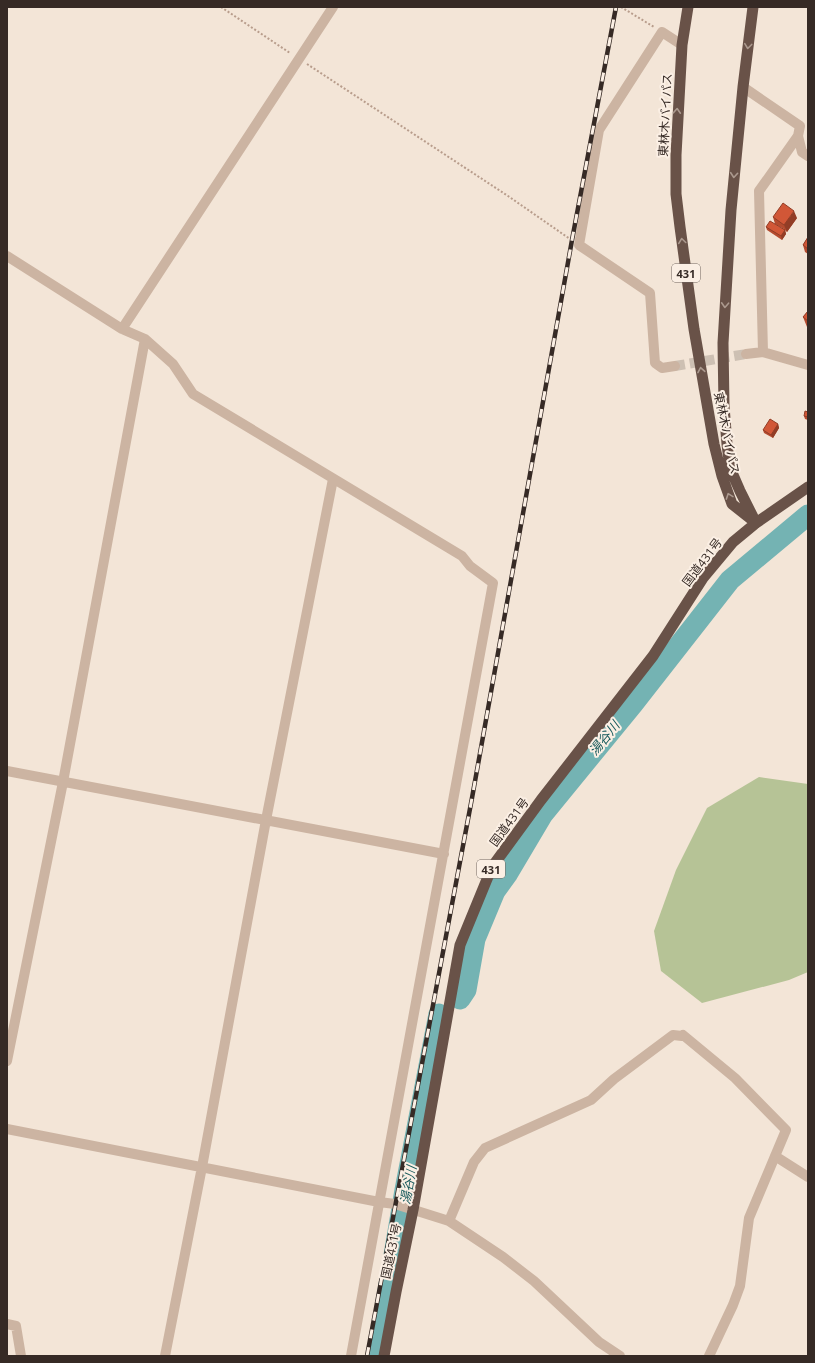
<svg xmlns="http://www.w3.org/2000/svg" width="815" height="1363" font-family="'Open Sans','Noto Sans JP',sans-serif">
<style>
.green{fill:#b6c396}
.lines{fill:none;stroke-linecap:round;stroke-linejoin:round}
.river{stroke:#74b3b3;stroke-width:21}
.minor-tunnel{stroke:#cdc0b3;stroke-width:10;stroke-dasharray:10 5;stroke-linecap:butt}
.path{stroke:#b89d8c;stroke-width:2;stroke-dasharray:2 2;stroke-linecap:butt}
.minor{stroke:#ccb4a2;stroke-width:10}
.trunk{stroke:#695248;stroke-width:11}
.rail-casing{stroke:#362a25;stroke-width:4.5}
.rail{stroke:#fbefe4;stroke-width:3;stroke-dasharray:9;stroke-linecap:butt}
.wall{fill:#b44b2f}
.shaded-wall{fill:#923d26}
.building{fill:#d15737;stroke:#923d26}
.oneway{stroke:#ab998e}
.labels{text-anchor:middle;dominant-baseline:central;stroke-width:4;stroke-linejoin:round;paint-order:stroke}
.shield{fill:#fbefe4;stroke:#71655e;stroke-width:1}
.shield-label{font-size:11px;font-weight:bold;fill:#362a25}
.street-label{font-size:12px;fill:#362a25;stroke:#fbefe4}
.water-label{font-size:13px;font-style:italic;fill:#17595b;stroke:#fbefe4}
</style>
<rect width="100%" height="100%" fill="#f3e5d7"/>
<path class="green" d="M759,777L808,784V972L789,980L702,1003L661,971L654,931L676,870L707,808Z"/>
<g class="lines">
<path class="river" d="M460,999L466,990L475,939L495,891L508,873L543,814L633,704L730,580L808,515
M377,1356L405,1190L439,1014"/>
<path class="minor-tunnel" d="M675,366L746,354"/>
<path class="path" d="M221,7L290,53
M621,7L654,27
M307,64L508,196L570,239"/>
<path class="minor" d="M743,87L800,126L798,136L802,152L808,156
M7,256L122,329L145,339L173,364L193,394L462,556L470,566L493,583L351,1356
M122,329L333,7
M763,352L759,191L798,136
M746,354L763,352L808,365
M675,366L662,368L655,363L650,293L579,245L599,130L662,32L682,45
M7,771L444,854
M7,1061L63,782L145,339
M7,1129L379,1202L395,1204L449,1221L503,1257L534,1281L599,1342L620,1356
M775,1156L808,1177
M449,1221L474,1162L485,1148L591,1100L614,1079L673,1035L682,1036L683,1035L735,1078L786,1130L749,1218L740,1286L733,1305L709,1356
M7,1324L16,1326L21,1356
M165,1356L202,1167L266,820L333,479"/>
<path class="trunk" d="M688,7L682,45L676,155V194L680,227L694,329L714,444L722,476L732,504L756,523
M753,7L743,87L731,210L723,343L724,406L727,444L730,468L740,491L754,519
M384,1356L396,1292L413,1210L460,945L492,867L541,800L653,656L703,578L733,542L756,523L808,487"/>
<g class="rail-casing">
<path id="rail" d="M367,1356L472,798L572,240L616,7"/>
</g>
<use href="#rail" class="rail"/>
</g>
<path class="wall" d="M773,217L797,218L787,232L785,230L786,234L782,240L767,230L766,227L784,229L775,224Z
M808,237V254L805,252L803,245Z
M808,311V328L807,327L803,317Z
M808,412V420L805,419L804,416Z
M778,424L779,428L773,438L764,433L763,430Z"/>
<path class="shaded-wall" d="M794,211L797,218L787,232L784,225Z
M785,230L786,234L782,240L781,236Z
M778,424L779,428L773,438L771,435Z"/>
<path class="building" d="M783,203L794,211L784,225L773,217Z
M770,221L785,230L781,236L766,227Z
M808,237V249L803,245Z
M808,311V321L803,317Z
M805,411L808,412V417L804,416Z
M770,419L778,424L771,435L763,430Z"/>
<defs><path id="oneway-chevron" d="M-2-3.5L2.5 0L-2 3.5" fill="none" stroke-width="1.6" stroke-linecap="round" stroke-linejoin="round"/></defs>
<g class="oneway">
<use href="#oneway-chevron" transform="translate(748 46) rotate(97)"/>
<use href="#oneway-chevron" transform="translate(677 111) rotate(-87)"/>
<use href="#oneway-chevron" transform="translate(734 175) rotate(95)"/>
<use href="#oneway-chevron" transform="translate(682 241) rotate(-98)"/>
<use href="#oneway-chevron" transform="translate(725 305) rotate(93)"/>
<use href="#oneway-chevron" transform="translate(701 370) rotate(-100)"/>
<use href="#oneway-chevron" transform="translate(729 496) rotate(-110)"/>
</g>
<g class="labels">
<g class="shield">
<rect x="672" y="264" width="28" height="18" rx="3"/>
<rect x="477" y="860" width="28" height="18" rx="3"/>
</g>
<g class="shield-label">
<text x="686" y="273">431</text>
<text x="491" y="869">431</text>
</g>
<g class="street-label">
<text transform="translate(665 115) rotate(-87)">東林木バイパス</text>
<text transform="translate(727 433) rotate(78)">東林木バイパス</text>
<text transform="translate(702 562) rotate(-53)">国道431号</text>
<text transform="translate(509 822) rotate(-54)">国道431号</text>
<text transform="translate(391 1251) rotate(-78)">国道431号</text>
</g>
<g class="water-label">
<text transform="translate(604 738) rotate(-51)">湯谷川</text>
<text transform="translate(408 1185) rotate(-80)">湯谷川</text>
</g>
</g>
<rect width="815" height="1363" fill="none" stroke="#362a25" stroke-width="16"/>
</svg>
